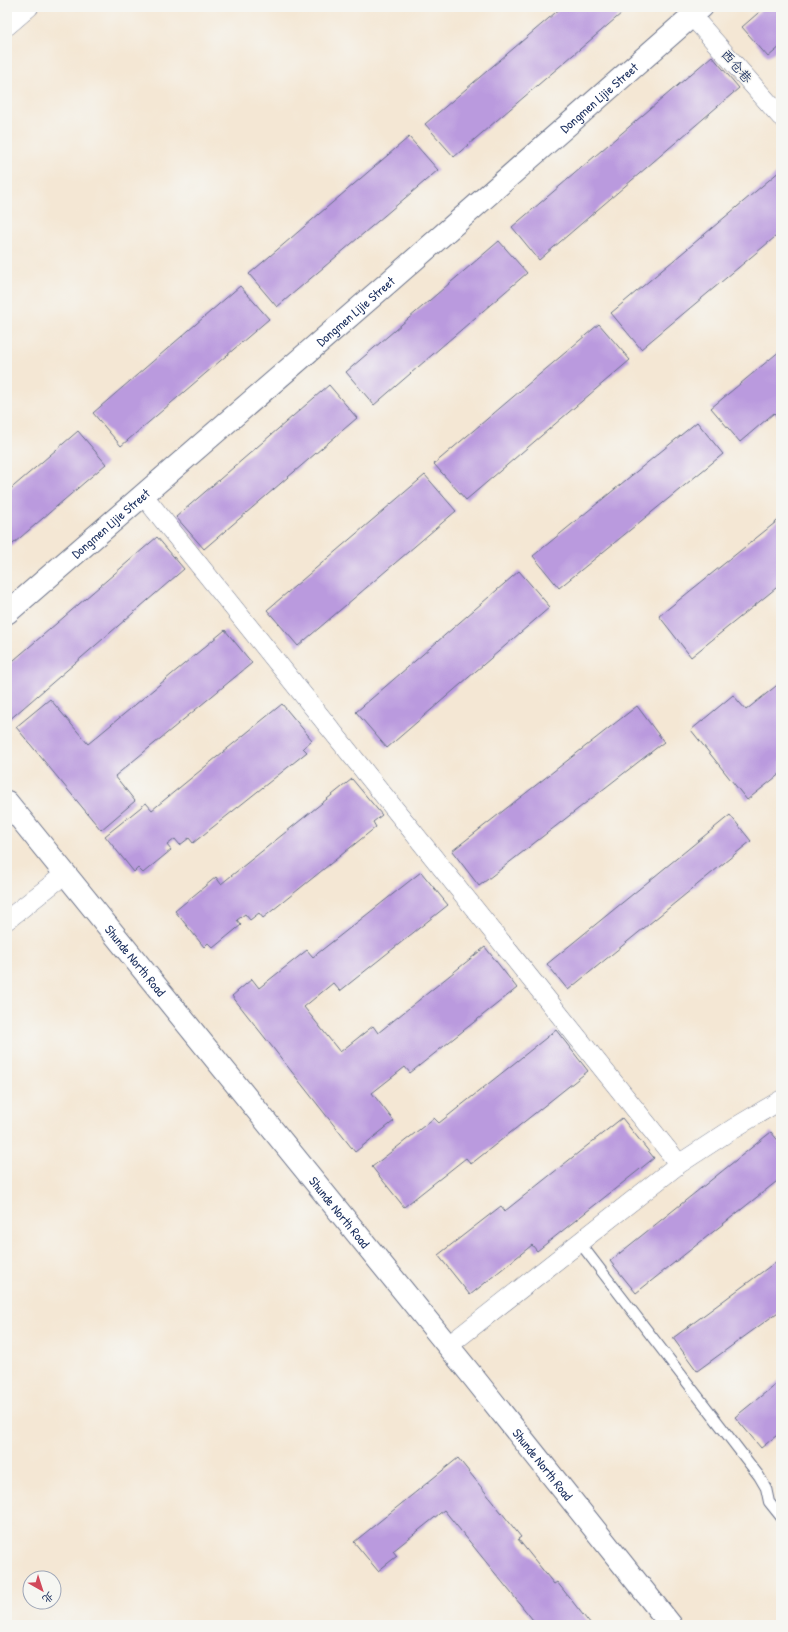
<svg xmlns="http://www.w3.org/2000/svg" width="788" height="1632" font-family="'Patrick Hand','LXGW WenKai TC',sans-serif">
<style>
.building{fill:#ba9ade}
.lines{fill:none;stroke-linecap:round;stroke-linejoin:round}
.lane-casing{stroke:#676f87;stroke-width:12}
.street-casing{stroke:#676f87;stroke-width:20}
.secondary-casing{stroke:#676f87;stroke-width:24}
.lane{stroke:#fff;stroke-width:10}
.street{stroke:#fff;stroke-width:19}
.secondary{stroke:#fff;stroke-width:22}
.labels{text-anchor:middle;dominant-baseline:central;stroke-width:3;stroke-linejoin:round;paint-order:stroke}
.street-label{font-size:13px;fill:#1b2f5e;stroke:#f6f6f2}
</style>
<rect width="100%" height="100%" fill="#f6f6f2"/>
<filter id="ink" filterUnits="userSpaceOnUse"><feTurbulence type="fractalNoise" baseFrequency=".025" numOctaves="2"/><feDisplacementMap in="SourceGraphic" scale="8" xChannelSelector="R" yChannelSelector="G"/><feConvolveMatrix kernelMatrix="1 2 1 2 8 2 1 2 1" color-interpolation-filters="sRGB"/></filter>
<filter id="wash" filterUnits="userSpaceOnUse"><feTurbulence type="fractalNoise" baseFrequency=".012" numOctaves="4" result="noise"/><feDisplacementMap in="SourceGraphic" scale="16" xChannelSelector="R" yChannelSelector="G"/><feGaussianBlur stdDeviation="0.9" result="paint"/><feColorMatrix in="noise" values="0 0 0 0 0 0 0 0 0 0 0 0 0 0 0 0 0 1.4 0 .05"/><feComposite in="paint" operator="in"/></filter>
<g filter="url(#wash)">
<rect width="100%" height="100%" fill="#f4e7d4"/>
<g id="blocks">
<path class="building" d="M562,7H629L454,157L425,124Z
M765,7H781V46L768,57L742,27Z
M712,56L739,88L539,260L512,227Z
M409,137L438,170L277,307L249,274Z
M781,170V232L641,349L611,313Z
M499,241L527,273L374,405L346,372Z
M240,286L269,319L121,446L93,413Z
M599,324L630,360L466,500L434,464Z
M781,350V415L778,417L774,413L740,442L711,408Z
M329,385L357,418L204,549L176,517Z
M697,422L723,454L559,588L533,556Z
M78,431L106,464L7,549V492Z
M425,475L456,511L298,646L267,610Z
M781,518V584L691,657L659,616Z
M157,537L184,569L8,721L7,666Z
M519,571L550,607L387,748L356,712Z
M225,630L252,663L115,776L135,801L101,830L16,727L50,699L88,744Z
M781,682V753L779,754L781,756V773L747,800L691,730L733,695L746,710Z
M282,704L312,740L303,748L307,752L193,843L189,838L180,845L175,839L167,845L171,850L143,873L138,868L134,872L105,836L146,803L152,810Z
M637,706L664,742L479,886L452,851Z
M352,779L382,815L373,822L376,827L263,918L259,913L250,920L245,914L237,920L241,925L213,948L208,943L204,947L175,911L216,877L221,884Z
M730,815L751,841L568,990L547,964Z
M421,872L448,905L340,991L333,983L304,1007L340,1052L373,1026L378,1033L485,947L517,988L410,1073L405,1067L372,1093L394,1121L355,1152L232,996L252,979L259,988L307,950L313,957Z
M556,1030L588,1071L471,1164L466,1158L404,1207L372,1167L434,1118L439,1123Z
M622,1118L654,1158L537,1251L532,1245L470,1295L438,1255L501,1206L505,1211Z
M771,1132L781,1144V1178L636,1293L610,1261Z
M781,1258V1310L697,1371L673,1338Z
M781,1380V1432L761,1448L735,1417Z
M458,1458L521,1537L518,1539L554,1584L557,1582L591,1625H537L444,1510L393,1551L397,1556L378,1571L354,1542Z"/>
</g>
</g>
<g filter="url(#ink)">
<use href="#blocks" fill-opacity="0" stroke="#676f87" stroke-width="1"/>
<g class="lines">
<g class="lane-casing">
<path id="lane" d="M580,1243L759,1476L766,1488L769,1502L781,1517"/>
</g>
<g class="street-casing">
<path id="street" d="M692,16L781,117
M7,26L29,7
M143,495L679,1164
M7,920L65,874
M448,1346L679,1164L734,1128L781,1100"/>
</g>
<g class="secondary-casing">
<g id="secondary">
<path id="s1" d="M7,613L389,282L702,7"/>
<path id="s2" d="M7,802L474,1378L671,1625"/>
</g>
</g>
<use href="#lane" class="lane"/>
<use href="#street" class="street"/>
<use href="#secondary" class="secondary"/>
</g>
</g>
<g class="labels">
<g class="street-label">
<text transform="translate(737 66) rotate(49)">西仓巷</text>
<text stroke="none"><textPath href="#s1" startOffset="785">Dongmen Lijie Street</textPath></text>
<text stroke="none"><textPath href="#s1" startOffset="461">Dongmen Lijie Street</textPath></text>
<text stroke="none"><textPath href="#s1" startOffset="137">Dongmen Lijie Street</textPath></text>
<text stroke="none"><textPath href="#s2" startOffset="204">Shunde North Road</textPath></text>
<text stroke="none"><textPath href="#s2" startOffset="528">Shunde North Road</textPath></text>
<text stroke="none"><textPath href="#s2" startOffset="852">Shunde North Road</textPath></text>
</g>
</g>
<rect width="788" height="1632" fill="none" stroke="#f6f6f2" stroke-width="24"/>
<g transform="translate(42 1590) rotate(141)"><circle r="19" fill="#f6f6f2" stroke="#9ea6b7"/>
<path d="M0-3L7 15L0 10L-7 15Z" fill="#d1495b"/>
<text y="-6" font-size="11" font-weight="bold" text-anchor="middle" fill="#1b2f5e">北</text>
</g>
</svg>
